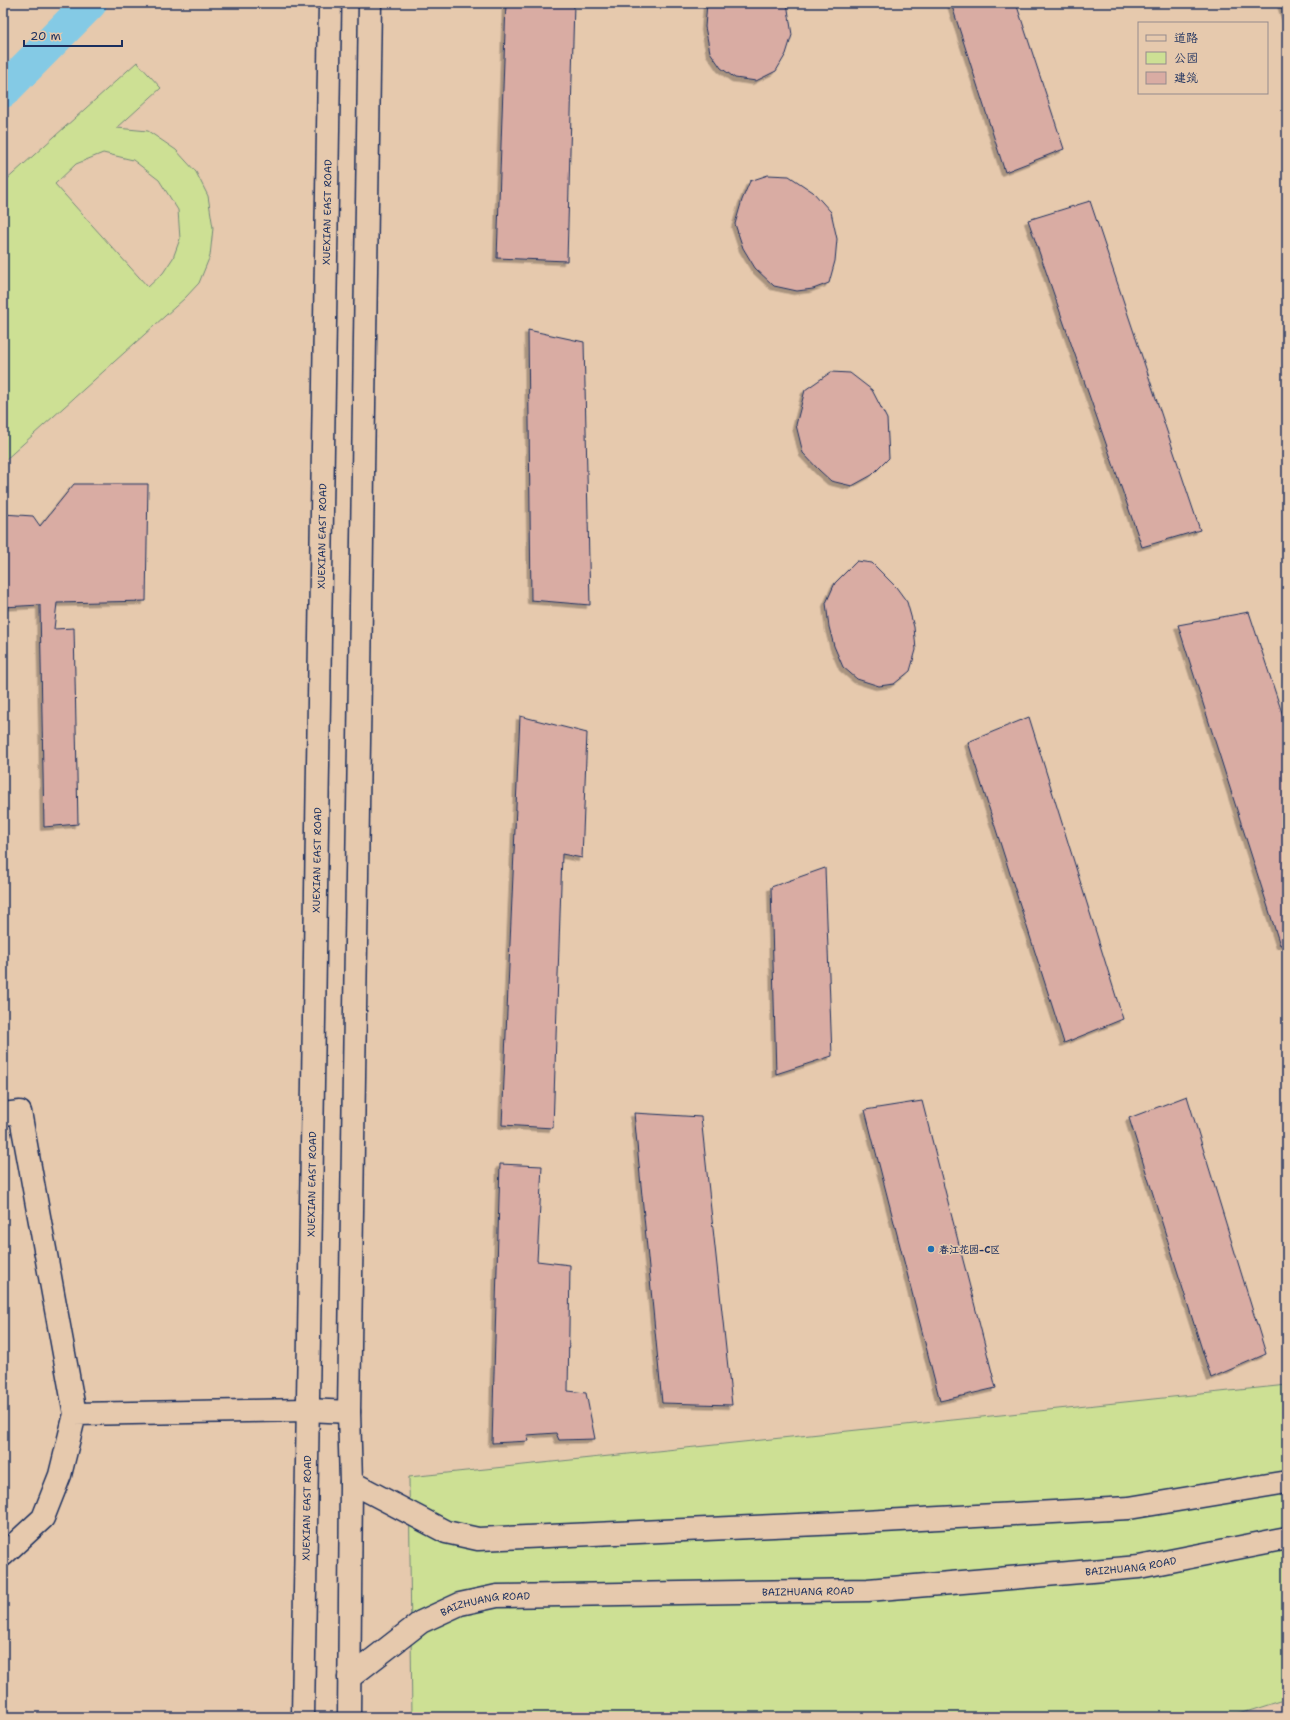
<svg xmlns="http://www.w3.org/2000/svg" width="1290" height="1720" font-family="'Shantell Sans','LXGW WenKai TC',sans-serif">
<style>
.green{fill:#cde094;stroke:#748879;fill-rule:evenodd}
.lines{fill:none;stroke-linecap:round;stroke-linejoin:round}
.canal{stroke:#84cae5;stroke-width:34}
.building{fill:#d9aca3;stroke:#1b2f5e;filter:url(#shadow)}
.minor-casing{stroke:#1b2f5e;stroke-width:25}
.tertiary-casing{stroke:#1b2f5e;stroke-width:25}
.secondary-casing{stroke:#1b2f5e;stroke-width:25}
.minor{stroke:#e6c9ad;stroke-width:22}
.tertiary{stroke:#e6c9ad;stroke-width:22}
.secondary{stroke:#e6c9ad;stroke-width:22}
.poi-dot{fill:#1f6fb2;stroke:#e6c9ad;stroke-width:1.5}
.labels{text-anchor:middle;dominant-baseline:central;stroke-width:3;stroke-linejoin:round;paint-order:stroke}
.street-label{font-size:10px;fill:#1b2f5e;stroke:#e6c9ad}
.poi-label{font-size:10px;font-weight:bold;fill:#1b2f5e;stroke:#e6c9ad;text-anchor:start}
</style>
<defs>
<filter id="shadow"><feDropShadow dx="-3.5" dy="3.5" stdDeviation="0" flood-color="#0004"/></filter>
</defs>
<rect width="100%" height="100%" fill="#e6c9ad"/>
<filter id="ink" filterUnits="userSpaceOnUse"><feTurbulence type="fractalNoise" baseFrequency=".025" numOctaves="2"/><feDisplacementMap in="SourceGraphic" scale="8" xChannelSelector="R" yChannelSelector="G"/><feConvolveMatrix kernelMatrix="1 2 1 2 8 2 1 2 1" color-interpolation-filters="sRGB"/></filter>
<g filter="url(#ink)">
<path class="green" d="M137,62L161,88L117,128L148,131L176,150L196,172L208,196L213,228L210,256L199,283L185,298L3,462V183ZM103,153L133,160L159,180L178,210L180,239L173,258L163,273L148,287L55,184L76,164Z
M1287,1385V1699L1230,1717H412L409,1477Z"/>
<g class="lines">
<path class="canal" d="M3,91L90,3"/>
</g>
<path class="building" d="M506,3H574L567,261L497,258Z
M707,3H787L792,35L786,54L776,71L756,81L735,78L721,68L710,52L705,27Z
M951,3H1016L1064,149L1005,172Z
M1281,3H1287V21Z
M768,175L789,176L813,192L831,212L837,239L835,261L829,283L813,289L797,291L774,286L755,268L743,248L735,224L742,200L750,181Z
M1090,201L1200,530L1142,547L1028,220Z
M528,330L584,342L590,605L531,600Z
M831,372L850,373L872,390L887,419L889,458L872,475L852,486L831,481L819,470L803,453L796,425L805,390Z
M74,484H148L146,601L57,603L54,629L74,628L78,824L44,827L40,605L3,607V514L33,516L40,526Z
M857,561L872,563L896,587L907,602L914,627L916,650L910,671L894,684L879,686L857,679L843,667L834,646L829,627L826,603L835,583Z
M1249,612L1287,728V943L1280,945L1178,625Z
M520,716L587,733L582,858L562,854L553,1128L502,1125Z
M1029,717L1123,1019L1064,1043L968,742Z
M825,868L832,1056L776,1074L771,887Z
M1187,1096L1266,1354L1211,1378L1129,1118Z
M922,1101L996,1388L940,1401L865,1110Z
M634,1113L701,1117L732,1405L662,1403Z
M500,1164L542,1166L537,1261L570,1265L568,1391L586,1393L595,1439L559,1440L556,1433L527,1435L529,1441L492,1443Z"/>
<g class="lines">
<g class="minor-casing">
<path id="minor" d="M3,1114L20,1112L75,1414L60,1475L43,1518L3,1555
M75,1414L308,1410L349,1412"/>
</g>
<g class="tertiary-casing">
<g id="tertiary">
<path d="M351,1482L446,1532L478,1539L864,1522L1129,1508L1287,1482"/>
<path id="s1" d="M349,1678L421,1622L460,1604L497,1596L868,1590L1139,1567L1287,1538"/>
</g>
</g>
<g class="secondary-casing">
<g id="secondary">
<path id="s2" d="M303,1717L330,3"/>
<path d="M349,1717L351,1482L349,1412L370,3"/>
</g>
</g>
<use href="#minor" class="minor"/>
<use href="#tertiary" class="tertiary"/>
<use href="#secondary" class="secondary"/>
</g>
</g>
<circle class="poi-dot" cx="931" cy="1249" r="4"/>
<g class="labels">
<g class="street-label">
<text stroke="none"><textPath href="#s2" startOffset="1505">XUEXIAN EAST ROAD</textPath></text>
<text stroke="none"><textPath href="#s2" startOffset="1181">XUEXIAN EAST ROAD</textPath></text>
<text stroke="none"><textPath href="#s2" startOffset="857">XUEXIAN EAST ROAD</textPath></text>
<text stroke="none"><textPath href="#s2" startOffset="533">XUEXIAN EAST ROAD</textPath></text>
<text stroke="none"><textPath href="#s2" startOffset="209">XUEXIAN EAST ROAD</textPath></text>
<text stroke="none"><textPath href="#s1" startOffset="807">BAIZHUANG ROAD</textPath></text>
<text stroke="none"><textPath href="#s1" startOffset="483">BAIZHUANG ROAD</textPath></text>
<text stroke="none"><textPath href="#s1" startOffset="159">BAIZHUANG ROAD</textPath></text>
</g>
<g class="poi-label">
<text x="939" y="1249">春江花园-C区</text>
</g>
</g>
<rect width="1290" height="1720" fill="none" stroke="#e6c9ad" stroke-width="16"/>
<rect x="8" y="8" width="1274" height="1704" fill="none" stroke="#1b2f5e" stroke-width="1.5" filter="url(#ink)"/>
<rect x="1138" y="22" width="130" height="72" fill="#e6c9ad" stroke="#958b8d"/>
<rect x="1146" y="35" width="20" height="6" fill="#e6c9ad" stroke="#958b8d"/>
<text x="1174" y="42" font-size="12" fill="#1b2f5e">道路</text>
<rect x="1146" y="52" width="20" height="12" fill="#cde094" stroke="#958b8d"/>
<text x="1174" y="62" font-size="12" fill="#1b2f5e">公园</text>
<rect x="1146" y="72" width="20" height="12" fill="#d9aca3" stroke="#958b8d"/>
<text x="1174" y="82" font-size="12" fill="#1b2f5e">建筑</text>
<path d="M24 40v6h98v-6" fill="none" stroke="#1b2f5e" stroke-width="2"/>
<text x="30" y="40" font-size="12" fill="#1b2f5e" stroke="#e6c9ad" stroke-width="3" paint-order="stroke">20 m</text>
</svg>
